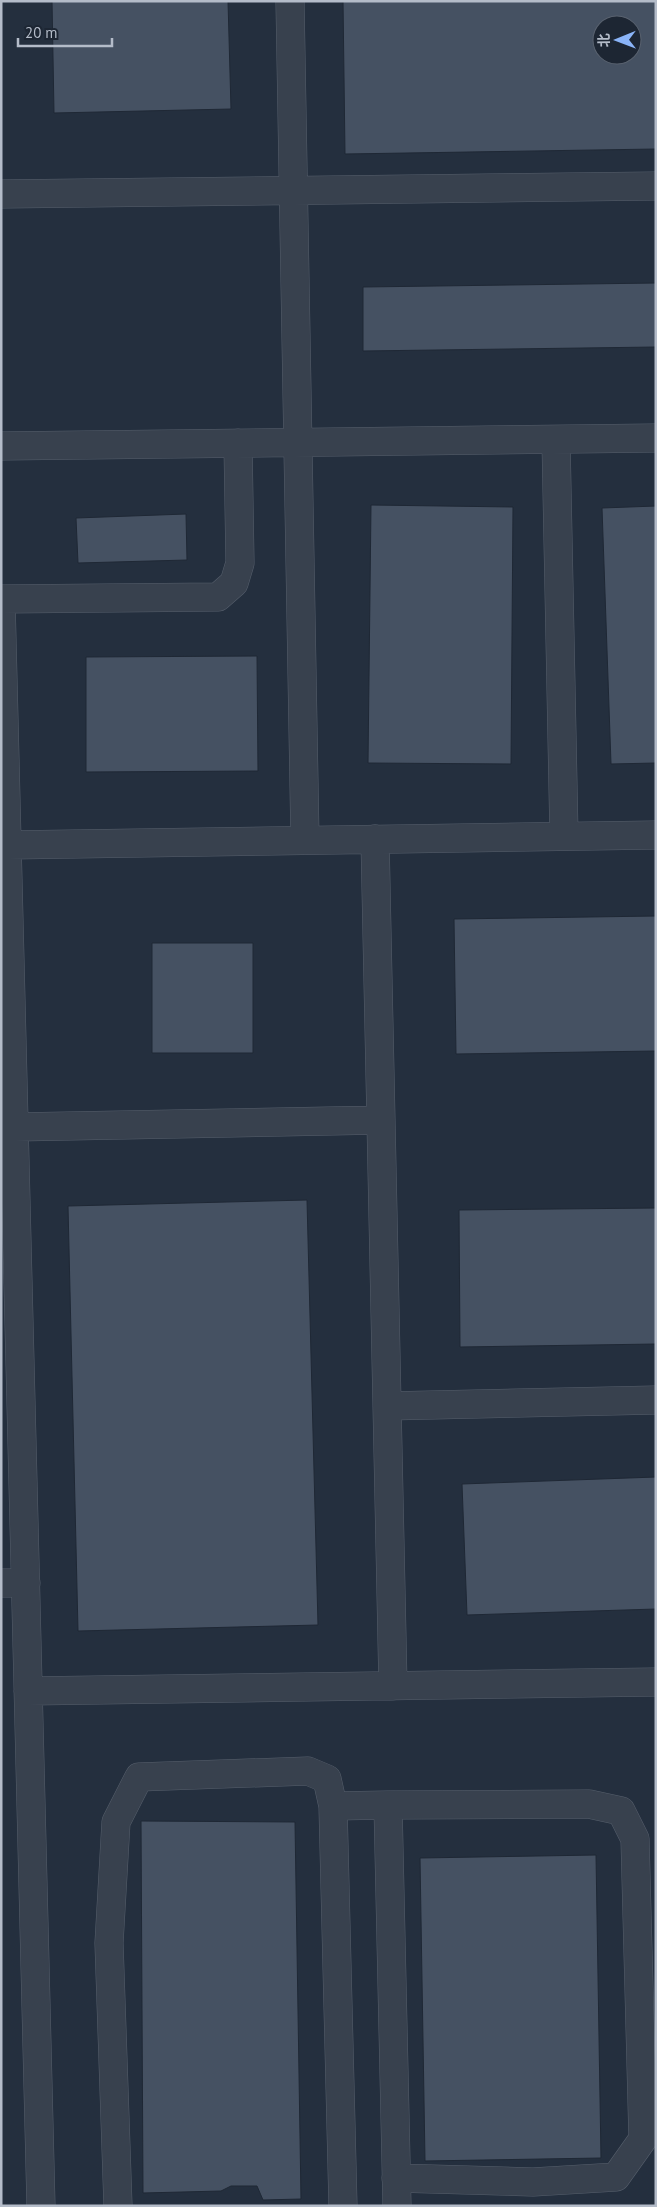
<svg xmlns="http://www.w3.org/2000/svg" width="657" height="2207" font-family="'PT Sans','Noto Sans SC',sans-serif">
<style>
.building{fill:#455162;stroke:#1f2835;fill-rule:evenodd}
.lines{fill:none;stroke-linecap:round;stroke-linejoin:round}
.minor-casing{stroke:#565f6c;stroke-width:29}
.minor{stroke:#38414e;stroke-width:28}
</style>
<rect width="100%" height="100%" fill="#242f3e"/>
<path class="building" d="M52,1H228L231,109L54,113Z
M343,1H656V149L345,154ZM602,25H632V55H602Z
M656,283V347L363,351V287Z
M371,505L513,507L511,764L368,763Z
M656,506V763L611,764L602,508Z
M186,514L187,560L78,563L76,518Z
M257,656L258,771L86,772V657Z
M656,916V1051L456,1054L454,919Z
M152,943H253V1053H152Z
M307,1200L318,1625L78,1631L68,1206Z
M656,1208V1344L460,1347L459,1210Z
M656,1477V1609L467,1615L462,1484Z
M141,1821L295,1822L301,2199L263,2200L257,2186H231L221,2191L143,2193Z
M596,1855L601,2158L425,2161L420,1858Z"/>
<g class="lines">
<g class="minor-casing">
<path id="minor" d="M290,1L305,840
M1,194L656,186
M556,440L564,836
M1,446L656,438
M1,599L218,597L234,583L240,563L238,443
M1,600L41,2206
M375,839L393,1686
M8,845L656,835
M15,1127L381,1120
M387,1406L656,1400
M1,1583H26
M28,1691L656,1682
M333,1806L388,1805
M396,2178L533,2182L616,2177L643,2139L635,1839L621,1811L589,1804L388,1805L397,2206
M118,2206L109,1943L116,1822L139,1777L308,1771L327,1779L333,1806L343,2206"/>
</g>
<use href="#minor" class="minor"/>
</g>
<rect width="657" height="2207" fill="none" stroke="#b4bcc9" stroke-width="5"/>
<g transform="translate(617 40) rotate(269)"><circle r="24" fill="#1d2633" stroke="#59626f"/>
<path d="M0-4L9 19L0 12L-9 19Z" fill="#8ab4f8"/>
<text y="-8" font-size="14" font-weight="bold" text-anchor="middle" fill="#b4bcc9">北</text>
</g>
<path d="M18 38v8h94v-8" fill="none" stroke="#b4bcc9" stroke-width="2.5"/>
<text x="25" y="38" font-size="15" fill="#b4bcc9" stroke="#1d2633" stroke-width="4" paint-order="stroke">20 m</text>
</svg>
